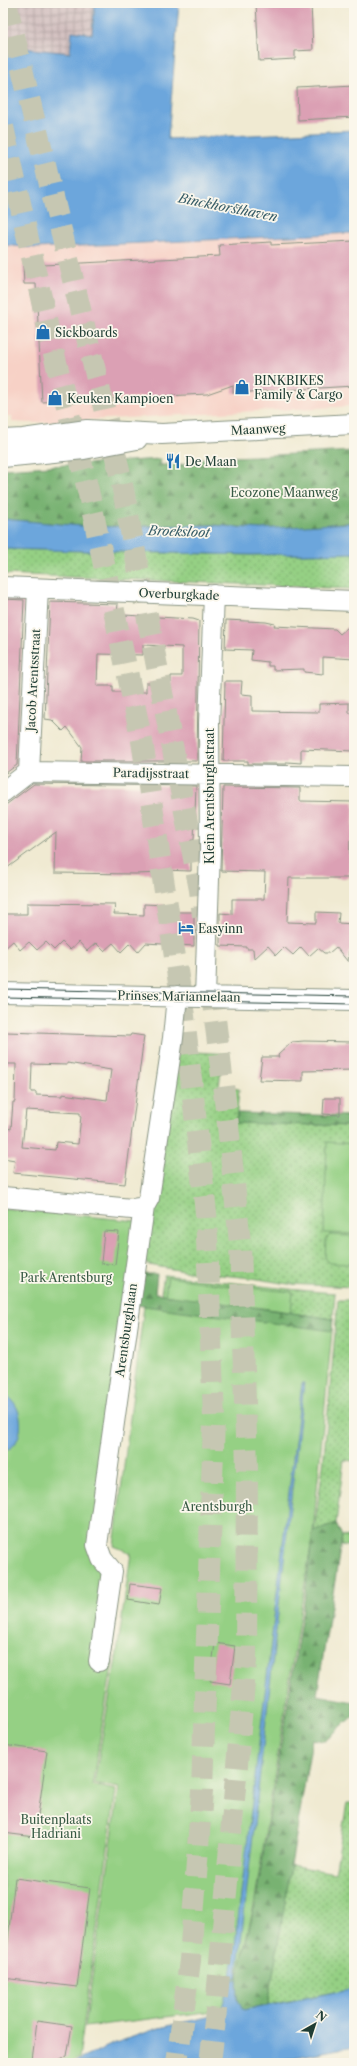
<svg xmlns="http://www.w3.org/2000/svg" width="357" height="2066" font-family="'Libre Caslon Text',serif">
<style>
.built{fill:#f7d1c6}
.industrial{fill:url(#industrial-grid)}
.grass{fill:url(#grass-dots);stroke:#5a865c}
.forest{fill:url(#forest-firs);stroke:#4c7853}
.green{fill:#95d084;stroke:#5a865c}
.water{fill:#6ca6dc;stroke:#467288}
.building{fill:#dba0b4;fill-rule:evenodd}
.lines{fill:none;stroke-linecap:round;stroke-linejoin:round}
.major-tunnel{stroke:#c6c7b2;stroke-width:22;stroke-dasharray:22 11;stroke-linecap:butt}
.minor-casing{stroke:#889483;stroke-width:22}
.minor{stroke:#fff;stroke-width:20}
.tram{stroke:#1f3d34;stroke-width:1}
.labels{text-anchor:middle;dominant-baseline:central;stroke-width:3.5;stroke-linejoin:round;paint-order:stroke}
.poi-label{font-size:12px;fill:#1f3d34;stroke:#fbf7ec;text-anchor:start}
.street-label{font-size:12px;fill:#1f3d34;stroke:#fbf7ec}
.park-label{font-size:12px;fill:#375a44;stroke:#fbf7ec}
.water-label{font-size:13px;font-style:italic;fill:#365c66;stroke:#fbf7ec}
</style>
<defs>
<pattern id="industrial-grid" width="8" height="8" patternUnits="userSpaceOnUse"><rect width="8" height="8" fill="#d2bfbf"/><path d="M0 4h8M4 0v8" fill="none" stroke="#aa9c9c"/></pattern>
<pattern id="grass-dots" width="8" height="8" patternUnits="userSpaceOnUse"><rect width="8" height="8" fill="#95d084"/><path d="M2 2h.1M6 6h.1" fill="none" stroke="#79aa6d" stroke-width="1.8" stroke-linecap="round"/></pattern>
<pattern id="forest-firs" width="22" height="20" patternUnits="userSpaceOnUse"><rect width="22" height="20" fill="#78b272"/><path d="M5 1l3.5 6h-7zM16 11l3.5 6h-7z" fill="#62925e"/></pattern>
</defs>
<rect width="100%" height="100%" fill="#fbf7ec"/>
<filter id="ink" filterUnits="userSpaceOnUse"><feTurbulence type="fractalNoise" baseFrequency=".025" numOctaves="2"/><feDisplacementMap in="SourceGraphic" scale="8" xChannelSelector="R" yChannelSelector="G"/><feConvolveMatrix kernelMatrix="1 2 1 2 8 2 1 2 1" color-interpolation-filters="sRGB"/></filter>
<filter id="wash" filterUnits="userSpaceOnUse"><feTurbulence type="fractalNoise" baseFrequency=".012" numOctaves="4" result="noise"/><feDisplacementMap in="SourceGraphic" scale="16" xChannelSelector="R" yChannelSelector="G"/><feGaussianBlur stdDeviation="0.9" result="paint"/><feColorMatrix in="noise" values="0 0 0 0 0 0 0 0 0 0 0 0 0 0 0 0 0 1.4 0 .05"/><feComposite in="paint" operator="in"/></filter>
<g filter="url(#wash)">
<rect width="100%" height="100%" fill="#f0ead2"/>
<path class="built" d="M354,225V406L32,423L12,422V416H3V239Z"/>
<path class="industrial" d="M3,3H100L95,61L3,51Z"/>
<path class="grass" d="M3,549L252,555L354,553V589L3,574Z
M178,1051L229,1054L228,1061L221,1069L219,1087L239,1089L236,1123L354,1126V1287L288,1284L252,1278L189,1272L149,1265L142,1261L149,1222L152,1223Z
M164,1275C221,1281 278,1289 335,1293L333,1319L161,1294Z
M338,1300H354V1461L344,1460L336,1523L314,1531L323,1466Z
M342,1536L354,1538V1547L341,1545Z
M347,1803H354V1988L268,2005L290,1865L335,1873Z"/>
<path class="forest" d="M354,451V523H340L295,528L261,529L213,525L93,527L3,519V469L160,459L161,465L193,464V459Z
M237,1113L354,1116V1126L236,1123Z
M145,1274H157L155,1293L333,1319L332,1331L136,1305Z
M336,1523L342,1536L317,1695L354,1702V1715L325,1741L312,1739L268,2005L243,2011L238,2001L237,1979L255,1905L304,1602L313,1531Z"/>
<path class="green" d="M327,1142L354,1144V1234L324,1233Z
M3,1208L137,1221L96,1563L104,1588L94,1658L113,1661L92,1785L116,1790L79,2058L73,2060L72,2063H3Z
M330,1235L350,1236L353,1241V1260L348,1264L329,1263L325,1259L326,1239Z
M168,1277L231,1286L293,1292L291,1312L165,1295Z
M144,1306L332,1331L313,1532L254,1905L230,2009L85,2027L119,1788L94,1783L117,1654L131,1553L114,1546Z"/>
<path class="water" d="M95,3H179L168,139L354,130V233L37,248L3,245V46L70,53L72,31L92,34Z
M3,519L93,527L213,525L261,529L347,523H354V553L252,555L3,549Z
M302,1383H304L237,1977L231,1978Z
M3,1394C19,1399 25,1425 17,1440C15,1446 8,1450 3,1452Z
M237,1979L238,2000L243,2011L354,1988V2046L266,2063H72L115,2043L159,2028L220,2014L230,1980Z"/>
<g id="blocks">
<path class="building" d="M256,3H311L313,50L295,51V59L259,61Z
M354,85V117L298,120L297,88Z
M354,241V386L233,393V385L207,394L42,402L36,284H24L23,266L220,256L219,245L271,242V245Z
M3,599L24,600L17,765L3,775Z
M50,602L118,604L117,613H123L124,615L193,619L199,621L197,761H81L82,747L67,727L63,731L52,720L45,719ZM143,645L182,647V676H171V683H146V692H113V686H97L98,654L143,655Z
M226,620L266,622L275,624L274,626L335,629L340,634L354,622V659L323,657V674L304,672V669L273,670V666H268V662L251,660L252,650L225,649Z
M225,681H242L241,694L252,695V711L319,712V704L349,703V713H354V751L301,749V763L287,762V764H248V761H223Z
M34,784L196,786L194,840H191V871L162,870V873L136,874L55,873L56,832L3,871V807Z
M223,787L300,788V801L354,802L353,840H350L349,878H289L287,922L316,923V912L339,913L338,923L354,924V951H349L348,962L336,947L329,953H324L318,948L309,956L301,947L293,955L284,947L276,955L268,946L254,959L253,949H247V947L220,946V913L232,914V899H264L265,872L221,871Z
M27,903L115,904L114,914L144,915V904L165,905V912H194V946L146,943L138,952L130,943L121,952L113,943L104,951L96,943L87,951L79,942L70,950L62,942L54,950L46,942L37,950L29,942L20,950L13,941L3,950V914H27Z
M6,1032L130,1036L131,1034L144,1036L125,1184L13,1173L15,1160L3,1158V1127L11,1129L13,1102H15L16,1064H3V1034ZM67,1063L111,1070L107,1100L62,1094V1096L36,1095V1092H31L32,1064L67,1065ZM26,1110L80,1113V1116H81L78,1144L56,1142L55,1150L22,1147Z
M304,1041L354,1042V1070L303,1071V1081L259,1080L262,1057H279L278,1055L292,1042Z
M324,1098H340V1115L323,1114Z
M104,1231L119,1232L115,1265L101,1263Z
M130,1584L162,1588L159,1605L128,1600Z
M215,1643L235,1646L230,1684L210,1681Z
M3,1745L47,1751L35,1837L3,1833Z
M15,1878L90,1888L77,1987L3,1978Z
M37,2021L72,2026L67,2056L56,2063L32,2060Z"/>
</g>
</g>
<g filter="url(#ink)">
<use href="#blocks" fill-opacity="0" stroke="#889483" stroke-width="1"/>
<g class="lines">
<path class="major-tunnel" d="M6,3L120,474L200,890L203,916
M3,127L51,342L88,490L142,741L184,1016L206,1213L214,1419L202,1791L190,1960L177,2063
M210,2063L215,2021L246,1660L247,1468L240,1243L228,1125L210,978"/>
<g class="minor-casing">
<path id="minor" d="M3,440L23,439L87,430L162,434L354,424
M3,457L84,449L137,439
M3,587L354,601
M29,772L38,589
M3,792L29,772L354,777
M3,993L354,1000
M205,997L210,850L209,723L214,595
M3,1197L132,1209L144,1207
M99,1661L112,1571L102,1559L97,1545L144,1207L149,1198L173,1038L177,996"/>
</g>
<use href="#minor" class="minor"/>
<path class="tram" d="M3,989L354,996
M3,997L354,1004"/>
</g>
</g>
<defs>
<g id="shop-bare" transform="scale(1.2)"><path d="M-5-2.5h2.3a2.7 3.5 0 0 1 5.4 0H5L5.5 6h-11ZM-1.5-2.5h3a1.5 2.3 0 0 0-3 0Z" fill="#1f6fb2" stroke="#fbf7ec" stroke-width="2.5" paint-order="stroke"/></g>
<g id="restaurant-bare" transform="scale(1.2)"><path d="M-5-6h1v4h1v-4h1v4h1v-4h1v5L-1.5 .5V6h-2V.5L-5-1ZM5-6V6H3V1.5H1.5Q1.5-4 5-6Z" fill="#1f6fb2" stroke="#fbf7ec" stroke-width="2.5" paint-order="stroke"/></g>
<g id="hotel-bare" transform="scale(1.2)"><path d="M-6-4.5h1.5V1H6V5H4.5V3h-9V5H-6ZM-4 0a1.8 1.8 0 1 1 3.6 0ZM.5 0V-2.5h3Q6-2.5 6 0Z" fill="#1f6fb2" stroke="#fbf7ec" stroke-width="2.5" paint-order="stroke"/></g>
</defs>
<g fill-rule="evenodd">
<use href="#shop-bare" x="43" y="332"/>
<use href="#shop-bare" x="242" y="387"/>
<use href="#shop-bare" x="55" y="398"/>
<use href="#restaurant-bare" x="173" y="461"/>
<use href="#hotel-bare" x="186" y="928"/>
</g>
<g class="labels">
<g class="poi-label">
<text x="55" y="332">Sickboards</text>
<text x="254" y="380">BINKBIKES<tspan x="254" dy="14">Family &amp; Cargo</tspan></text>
<text x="67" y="398">Keuken Kampioen</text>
<text x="185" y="461">De Maan</text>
<text x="198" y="928">Easyinn</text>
</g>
<g class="street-label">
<text transform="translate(258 429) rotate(-3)">Maanweg</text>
<text transform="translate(179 594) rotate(2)">Overburgkade</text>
<text transform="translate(33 680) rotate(-87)">Jacob Arentsstraat</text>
<text transform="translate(151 773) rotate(1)">Paradijsstraat</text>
<text transform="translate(209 796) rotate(-90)">Klein Arentsburghstraat</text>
<text transform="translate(179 996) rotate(1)">Prinses Mariannelaan</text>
<text transform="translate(126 1330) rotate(-82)">Arentsburghlaan</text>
</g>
<g class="park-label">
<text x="284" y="492">Ecozone Maanweg</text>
<text x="66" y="1277">Park Arentsburg</text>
<text x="217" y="1506">Arentsburgh</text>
<text x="56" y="1819">Buitenplaats<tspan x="56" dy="14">Hadriani</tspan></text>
</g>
<g class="water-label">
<text transform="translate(228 207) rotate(11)">Binckhorsthaven</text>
<text transform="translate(179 531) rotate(2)">Broeksloot</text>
</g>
</g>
<rect width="357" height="2066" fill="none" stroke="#fbf7ec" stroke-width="16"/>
<g transform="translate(315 2024) rotate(39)" stroke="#fbf7ec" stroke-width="3" paint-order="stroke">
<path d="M0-3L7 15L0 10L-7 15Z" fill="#1f3d34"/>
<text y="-6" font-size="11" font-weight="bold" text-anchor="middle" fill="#1f3d34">N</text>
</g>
</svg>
